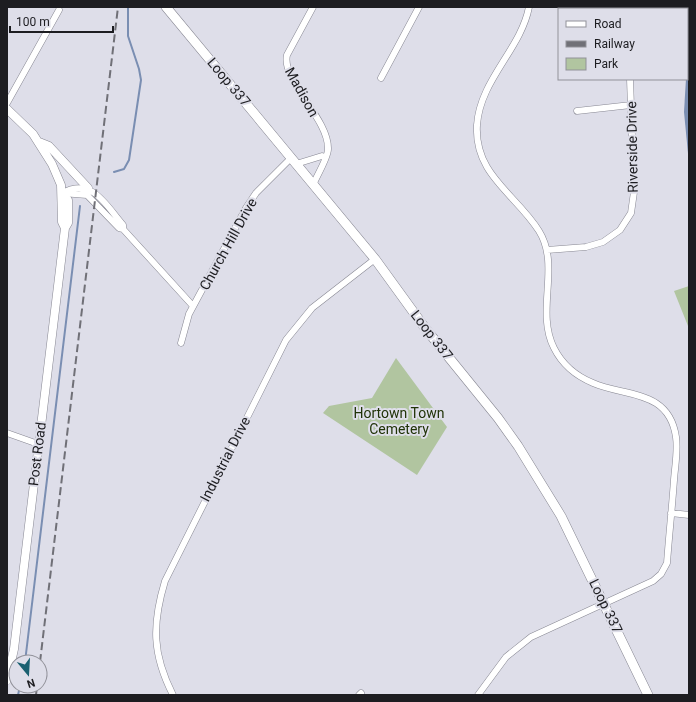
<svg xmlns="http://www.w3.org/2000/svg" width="696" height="702" font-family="Roboto,sans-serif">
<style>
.green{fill:#b1c5a0}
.water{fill:#7a8eb2}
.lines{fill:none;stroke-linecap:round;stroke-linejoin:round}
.stream{stroke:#7a8eb2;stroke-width:2}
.street-casing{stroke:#878792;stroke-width:7}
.secondary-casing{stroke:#878792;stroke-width:9}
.primary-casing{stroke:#878792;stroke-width:10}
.street{stroke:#fff;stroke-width:6}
.secondary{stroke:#fff;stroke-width:8}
.primary{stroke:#fff;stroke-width:9}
.rail{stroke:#707077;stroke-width:2;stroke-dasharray:8 4;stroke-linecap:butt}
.labels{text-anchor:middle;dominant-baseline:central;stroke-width:4;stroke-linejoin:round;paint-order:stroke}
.street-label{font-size:14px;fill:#1d1d21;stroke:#dedee9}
.park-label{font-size:14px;fill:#203307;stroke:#dedee9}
</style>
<rect width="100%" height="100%" fill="#dedee9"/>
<path class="green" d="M689,286V326H688L674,291Z
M396,358L447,427L417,475L323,413L329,406L372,398Z"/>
<path class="water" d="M689,28V164L684,112Z"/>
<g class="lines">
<path class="stream" d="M114,172L124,169L129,160L141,80L139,69L128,36V7
M25,662L80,206
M18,695L20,686"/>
<g class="street-casing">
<path id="street" d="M313,7L287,55C281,80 329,119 328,149C328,158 317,175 313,185
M626,7V9
M381,78L419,7
M7,103L59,10
M577,111L631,105
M296,164L322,156L325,157
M62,193C92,177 105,204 123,225V229L193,306
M62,193L87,195L119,228L123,229
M547,250L586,247L603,242L620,230L631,213L634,192L630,79
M181,343L189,314L246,208L256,193L291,158
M7,433L38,444
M671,513L689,515
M173,695C152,654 152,624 165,581L286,340L312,308L375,259
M359,695L361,693
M478,695L506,657L531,637L653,581L661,574L667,563C669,536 672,508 674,480C675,466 678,451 676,437C669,389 625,397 593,383C576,376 562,364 554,348C535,311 561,266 539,231C516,194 474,175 477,125C480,80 521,49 529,7"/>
</g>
<g class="secondary-casing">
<path id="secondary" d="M7,109L33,134L52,164L61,185L62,222L65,228
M39,142L49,146L88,188
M7,680L14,649L65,228L68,223V200L62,193"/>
</g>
<g class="primary-casing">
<path id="primary" d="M166,7L375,259L425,328L498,418L518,446L561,516L648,695"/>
</g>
<use href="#street" class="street"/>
<use href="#secondary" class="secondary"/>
<use href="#primary" class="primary"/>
<path class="rail" d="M40,662L118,7
M36,695L37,686"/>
</g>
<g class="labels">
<g class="street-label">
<text transform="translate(229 82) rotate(50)">Loop 337</text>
<text transform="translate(302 92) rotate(61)">Madison</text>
<text transform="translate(632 147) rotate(-91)">Riverside Drive</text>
<text transform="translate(228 244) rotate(-61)">Church Hill Drive</text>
<text transform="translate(432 335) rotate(52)">Loop 337</text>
<text transform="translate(37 454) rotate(-83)">Post Road</text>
<text transform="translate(225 459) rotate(-63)">Industrial Drive</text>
<text transform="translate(606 606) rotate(64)">Loop 337</text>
</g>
<g class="park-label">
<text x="399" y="413">Hortown Town<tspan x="399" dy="16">Cemetery</tspan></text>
</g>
</g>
<rect width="696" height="702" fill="none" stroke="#1d1d21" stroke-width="16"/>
<rect x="558" y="8" width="130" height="72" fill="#dedee9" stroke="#919199"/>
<rect x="566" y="21" width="20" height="6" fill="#ffffff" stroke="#919199"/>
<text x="594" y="28" font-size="12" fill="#1d1d21">Road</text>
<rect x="566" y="41" width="20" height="6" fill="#707077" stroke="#919199"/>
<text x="594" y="48" font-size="12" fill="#1d1d21">Railway</text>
<rect x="566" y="58" width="20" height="12" fill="#b1c5a0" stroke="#919199"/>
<text x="594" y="68" font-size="12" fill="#1d1d21">Park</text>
<g transform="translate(28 674) rotate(162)"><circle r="19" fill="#dedee9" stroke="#919199"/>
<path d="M0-3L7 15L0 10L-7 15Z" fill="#1a6071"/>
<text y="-6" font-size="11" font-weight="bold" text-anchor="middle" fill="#1d1d21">N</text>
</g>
<path d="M10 26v6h103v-6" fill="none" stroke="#1d1d21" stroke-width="2"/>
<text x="16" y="26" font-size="12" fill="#1d1d21" stroke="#dedee9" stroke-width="3" paint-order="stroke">100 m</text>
</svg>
